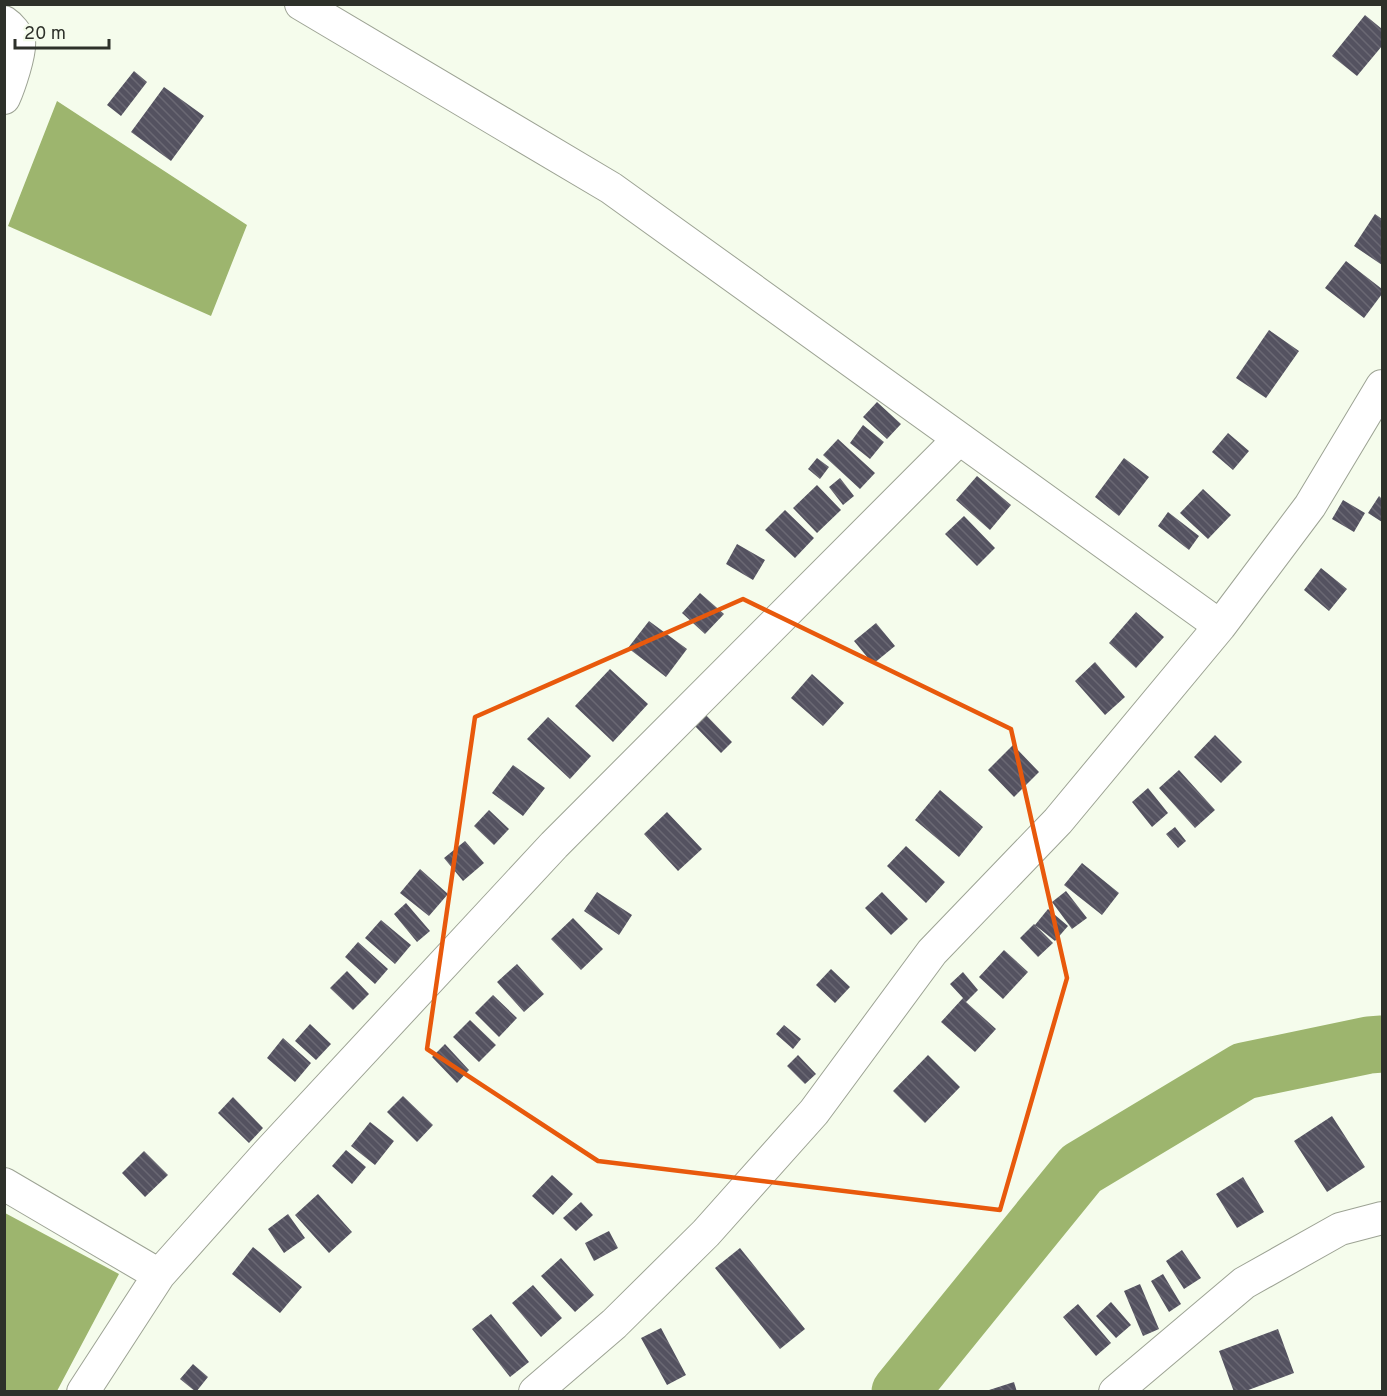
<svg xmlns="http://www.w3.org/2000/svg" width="1387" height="1396" font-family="Overpass,sans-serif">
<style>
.water{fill:#9db56e}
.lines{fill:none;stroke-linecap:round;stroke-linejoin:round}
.river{stroke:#9db56e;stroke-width:57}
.building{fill:url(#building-back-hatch)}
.street-casing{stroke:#9da394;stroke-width:34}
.street{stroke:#fff;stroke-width:32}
.marked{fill:none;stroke:#e8590c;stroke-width:4.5;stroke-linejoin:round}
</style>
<defs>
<pattern id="building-back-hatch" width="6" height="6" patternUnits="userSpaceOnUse" patternTransform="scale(1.5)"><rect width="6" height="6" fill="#545260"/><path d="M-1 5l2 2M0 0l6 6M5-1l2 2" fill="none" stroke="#6a6873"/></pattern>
</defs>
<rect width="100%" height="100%" fill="#f5fcec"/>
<path class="water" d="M57,101L247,225L211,316L8,226Z
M5,1213L119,1274L57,1391H5Z"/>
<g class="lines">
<path class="river" d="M900,1392L1081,1169L1244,1071L1369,1045L1382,1044"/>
</g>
<path class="building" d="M1365,15L1382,29V46L1357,76L1332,56Z
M134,71L147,82L121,116L107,105Z
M164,87L204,116L171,161L131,132Z
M1375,214L1382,219V265L1354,246Z
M1346,261L1382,289V294L1364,318L1325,288Z
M1269,330L1299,351L1266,398L1236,378Z
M877,402L901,424L887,439L863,417Z
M863,425L884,442L870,459L850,443Z
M1228,433L1249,451L1233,470L1212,452Z
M838,439L875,473L860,489L823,455Z
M817,458L829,467L820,479L808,469Z
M1124,458L1149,477L1119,516L1095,497Z
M977,476L1011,505L990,530L956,500Z
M840,478L854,496L843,505L829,487Z
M817,485L841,510L817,533L793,508Z
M1203,489L1231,515L1208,539L1180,513Z
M1379,496L1382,499V522L1368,513Z
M1343,500L1365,513L1354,532L1332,519Z
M785,510L814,538L795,558L765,530Z
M1168,512L1199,536L1189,550L1158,526Z
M964,516L995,548L977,566L945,534Z
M737,544L765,560L753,580L726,564Z
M1321,568L1347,589L1329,611L1304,590Z
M700,593L724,614L705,634L682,613Z
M1136,612L1164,637L1136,668L1109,643Z
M649,621L687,649L666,677L628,648Z
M876,623L895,646L873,664L854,641Z
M1095,662L1125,697L1105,715L1075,681Z
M610,669L648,704L613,742L575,706Z
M812,674L844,703L823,726L791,698Z
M704,713L732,742L721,753L693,724Z
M548,717L591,756L570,779L527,739Z
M1215,735L1242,762L1221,783L1194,757Z
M1013,745L1039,772L1014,797L988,770Z
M513,765L545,788L523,816L492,793Z
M1179,770L1215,810L1195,828L1159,788Z
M1148,788L1168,813L1152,827L1132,802Z
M940,790L983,827L959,857L915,820Z
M489,810L509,829L494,845L474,826Z
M667,812L702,849L678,871L644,834Z
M1175,827L1186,841L1178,848L1166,834Z
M465,841L484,863L463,881L444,858Z
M906,846L945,882L926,903L887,866Z
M1082,863L1119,893L1102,915L1064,885Z
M420,869L448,894L429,916L400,893Z
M1066,891L1087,918L1072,929L1052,902Z
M597,892L632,915L619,935L584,911Z
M882,892L908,919L891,935L865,908Z
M406,903L430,931L417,942L394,914Z
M1048,909L1068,926L1055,941L1035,925Z
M573,918L603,949L581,970L551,939Z
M381,920L411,945L395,964L365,938Z
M1034,924L1053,943L1038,957L1020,938Z
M358,942L388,969L375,984L345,957Z
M1004,950L1028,972L1003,999L979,977Z
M517,964L544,994L524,1012L497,982Z
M831,969L850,987L835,1003L816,985Z
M347,971L369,994L353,1010L330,988Z
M963,972L978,990L966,1002L996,1029L975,1052L941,1022L963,998L950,984Z
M493,995L517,1018L499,1037L475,1013Z
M470,1020L496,1045L479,1062L453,1037Z
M310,1024L331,1044L316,1060L295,1041Z
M784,1025L801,1039L793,1049L776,1034Z
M283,1038L311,1063L295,1082L267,1058Z
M445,1044L469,1070L457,1083L432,1057Z
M798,1055L816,1074L805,1084L787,1066Z
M928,1055L960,1087L925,1123L893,1091Z
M403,1096L433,1125L417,1142L387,1112Z
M233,1097L263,1128L249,1143L218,1113Z
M1332,1116L1365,1167L1327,1192L1294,1141Z
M370,1122L394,1141L375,1165L351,1146Z
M346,1150L366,1167L352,1184L332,1166Z
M144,1151L168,1175L145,1197L122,1173Z
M552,1175L573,1194L553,1215L532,1196Z
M1243,1177L1264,1212L1237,1228L1216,1194Z
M318,1194L352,1232L329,1253L295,1215Z
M581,1202L593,1215L576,1231L563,1218Z
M288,1214L305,1238L284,1253L268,1229Z
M609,1231L618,1248L594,1261L585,1243Z
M253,1247L302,1287L280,1313L232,1274Z
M740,1248L805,1329L780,1349L715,1268Z
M1182,1250L1201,1278L1184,1289L1166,1261Z
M561,1258L594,1295L575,1312L541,1276Z
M1163,1274L1181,1304L1169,1312L1151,1281Z
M1140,1284L1159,1329L1143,1336L1124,1291Z
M533,1285L562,1318L541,1337L512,1303Z
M1111,1302L1131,1325L1116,1338L1096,1316Z
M1078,1304L1111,1343L1096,1356L1063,1317Z
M491,1314L529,1362L510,1377L472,1329Z
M661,1328L686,1375L667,1385L641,1338Z
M1278,1329L1294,1373L1243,1392H1234L1219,1351Z
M193,1364L208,1377L196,1392L180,1379Z
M1014,1382L1017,1392H986V1391Z"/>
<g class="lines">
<g class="street-casing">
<path id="street" d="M301,4L611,188L1220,626
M4,22C10,26 17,34 19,41C21,52 9,87 4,98
M4,1184L159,1275
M83,1392L159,1275L267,1154L554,845L959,439
M535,1392L614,1324L706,1233L814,1112L932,952L1058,821L1220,626L1310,506L1382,386
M1115,1392L1244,1283L1340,1229L1382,1218"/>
</g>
<use href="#street" class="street"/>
</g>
<path class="marked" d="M743,599L1011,729L1067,978L1000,1210L598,1161L427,1049L475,717Z"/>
<rect width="1387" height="1396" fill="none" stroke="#2e312a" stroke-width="12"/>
<path d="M15 39v9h94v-9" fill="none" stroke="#2e312a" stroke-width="3"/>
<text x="24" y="39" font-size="18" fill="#2e312a" stroke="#f5fcec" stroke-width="4.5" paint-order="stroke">20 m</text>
</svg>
